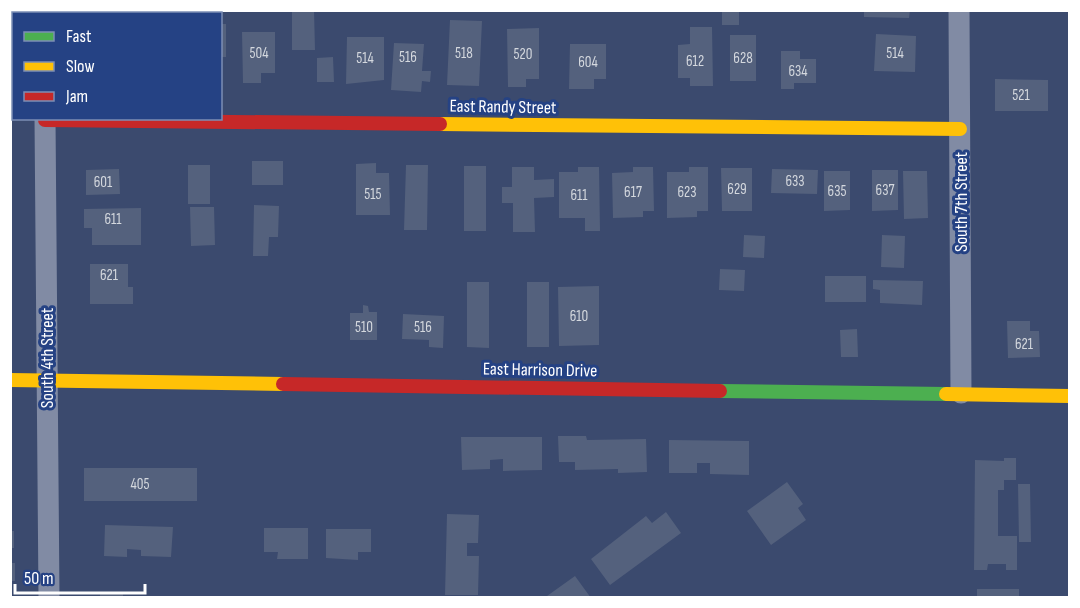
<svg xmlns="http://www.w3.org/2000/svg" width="1080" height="608" font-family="'Sofia Sans Condensed',sans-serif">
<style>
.building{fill:#54617d}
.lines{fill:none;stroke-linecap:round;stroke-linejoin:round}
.street{stroke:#818ba4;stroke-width:21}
.fast{stroke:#4caf50;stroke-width:14}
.slow{stroke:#ffc107;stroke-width:14}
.jam{stroke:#c62828;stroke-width:14}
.labels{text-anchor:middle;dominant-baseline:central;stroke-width:6;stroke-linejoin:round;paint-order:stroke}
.number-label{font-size:15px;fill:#d4d8de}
.street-label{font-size:18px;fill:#fff;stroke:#254284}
</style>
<rect width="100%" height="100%" fill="#3b4a6e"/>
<path class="building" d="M84,10H113V14H84Z
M292,10H314L315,50H292Z
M722,10H739V25H722Z
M864,10H910L909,18L864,17Z
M450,20L482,21L479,86L447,85Z
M220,24H226V57H220Z
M690,27H712L713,86H690V78H678V45L690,44Z
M539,28V79H526V87H508L507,29Z
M242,32H275V73H261V83H243Z
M876,34L916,36L915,72L874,71Z
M730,35H756V81H730Z
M347,37H384V80L346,84Z
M394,43L424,44L422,71H431L430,82L422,81L421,92L391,90Z
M570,44H606V79H594V89H569Z
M781,51H800V59H816V83H794V89H781Z
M333,57L334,82H317V58Z
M995,79L1048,80V111H995Z
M252,161H283V185H252Z
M376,163V173H389L390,215H356V164Z
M188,165H210V204H188Z
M406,165H428L427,230H404Z
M464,166H486V231H464Z
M512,167H534V180L554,179V197L534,198L535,232H513V203H502V187H512Z
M578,167H599L600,231H585V218H559V172H578Z
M633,167H653L654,211H643V217L613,218L612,173L633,172Z
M689,167H708V211H697V217L667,218V172H689Z
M721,168H752V211H722Z
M119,169L120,194L86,195V170Z
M772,169L818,170L817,194L771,193Z
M872,170H898V210L872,211Z
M824,171H850V210L824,211Z
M903,171H927L928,218L904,219Z
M254,205L279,206L278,237H269L268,256H253Z
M190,207H214L215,245L191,246Z
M141,208V245H92V228H84V209Z
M744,235L765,236L764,258L743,257Z
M882,235L905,236L904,268L881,267Z
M90,264H128V287H133V304H90Z
M720,269L745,270L744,291L719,290Z
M825,276H866V302H825Z
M873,280L923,281L922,305L880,303V290L873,289Z
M467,282H489V348L467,347Z
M527,282H549V347H527Z
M599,286V345L559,346L558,287Z
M363,305L368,306L369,312H377V340H350V313H363Z
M403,314L444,316L443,348L429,347V340L402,339Z
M1007,321H1030V331H1039L1040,357L1008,358Z
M857,329L858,357H841L840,330Z
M558,436H586L587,440L646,439L647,472L618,473V469L575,470V462H559Z
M461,437H542V470L503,471V459L490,460V469L462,470Z
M669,440L749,441V475L710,474V463H697V473H669Z
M1004,458H1016V480H1004V490H998V536H1017V570H1006V564H988L987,570H974L975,460L1004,461Z
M84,468H197V501H84Z
M787,482L803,504L798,508L806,520L771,545L747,511Z
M1018,484H1030L1031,542H1019Z
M666,512L681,533L610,585L591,559L646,516L652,523Z
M447,514L479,515L478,543H467V556H479L478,595H445Z
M105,525L173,527L171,557L141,556V550L127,549V557L104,556Z
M264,528H308V559H277L278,552H264Z
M326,529H371V552H358V560L326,558Z
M10,531H14V548H10Z
M10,563H15V581H10Z
M575,576L591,598H547V596Z
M977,589H1019V598H977Z
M100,592H123V598H100Z"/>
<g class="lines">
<path class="street" d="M44,10V14
M959,10L961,393
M45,118L49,598"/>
<path class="fast" d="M720,391L946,394"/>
<path class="slow" d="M440,124L960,129
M10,380L283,384
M946,394L1070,396"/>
<path class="jam" d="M45,120L440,124
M283,384L720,391"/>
</g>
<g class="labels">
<g class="number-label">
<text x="259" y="53">504</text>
<text x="464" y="53">518</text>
<text x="895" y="53">514</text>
<text x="523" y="54">520</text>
<text x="408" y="57">516</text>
<text x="365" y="58">514</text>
<text x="743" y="58">628</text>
<text x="695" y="61">612</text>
<text x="588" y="62">604</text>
<text x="798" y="71">634</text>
<text x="1021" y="95">521</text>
<text x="795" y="181">633</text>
<text x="103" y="182">601</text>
<text x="737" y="189">629</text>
<text x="885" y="190">637</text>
<text x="837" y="191">635</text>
<text x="633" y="192">617</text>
<text x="687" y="192">623</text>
<text x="373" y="194">515</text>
<text x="579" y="195">611</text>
<text x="113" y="219">611</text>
<text x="109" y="275">621</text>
<text x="579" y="316">610</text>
<text x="364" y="327">510</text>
<text x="423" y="327">516</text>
<text x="1024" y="344">621</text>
<text x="140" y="484">405</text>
</g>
<g class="street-label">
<text transform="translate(503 107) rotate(1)">East Randy Street</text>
<text transform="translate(961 202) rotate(-90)">South 7th Street</text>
<text transform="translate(47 358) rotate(-90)">South 4th Street</text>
<text transform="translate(540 370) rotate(1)">East Harrison Drive</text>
</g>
</g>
<rect width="1080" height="608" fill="none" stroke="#ffffff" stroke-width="24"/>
<rect x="12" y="12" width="210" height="108" fill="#254284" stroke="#7c8eb5" stroke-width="1.5"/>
<rect x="24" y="32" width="30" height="9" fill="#4caf50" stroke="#7c8eb5" stroke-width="1.5"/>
<text x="66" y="42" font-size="18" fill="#ffffff">Fast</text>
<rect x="24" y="62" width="30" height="9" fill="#ffc107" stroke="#7c8eb5" stroke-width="1.5"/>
<text x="66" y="72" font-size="18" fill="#ffffff">Slow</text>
<rect x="24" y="92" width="30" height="9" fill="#c62828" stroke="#7c8eb5" stroke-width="1.5"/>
<text x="66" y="102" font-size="18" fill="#ffffff">Jam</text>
<path d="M15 584v9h130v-9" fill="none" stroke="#ffffff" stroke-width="3"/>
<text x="24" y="584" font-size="18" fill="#ffffff" stroke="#254284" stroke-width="4.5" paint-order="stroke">50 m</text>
</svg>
